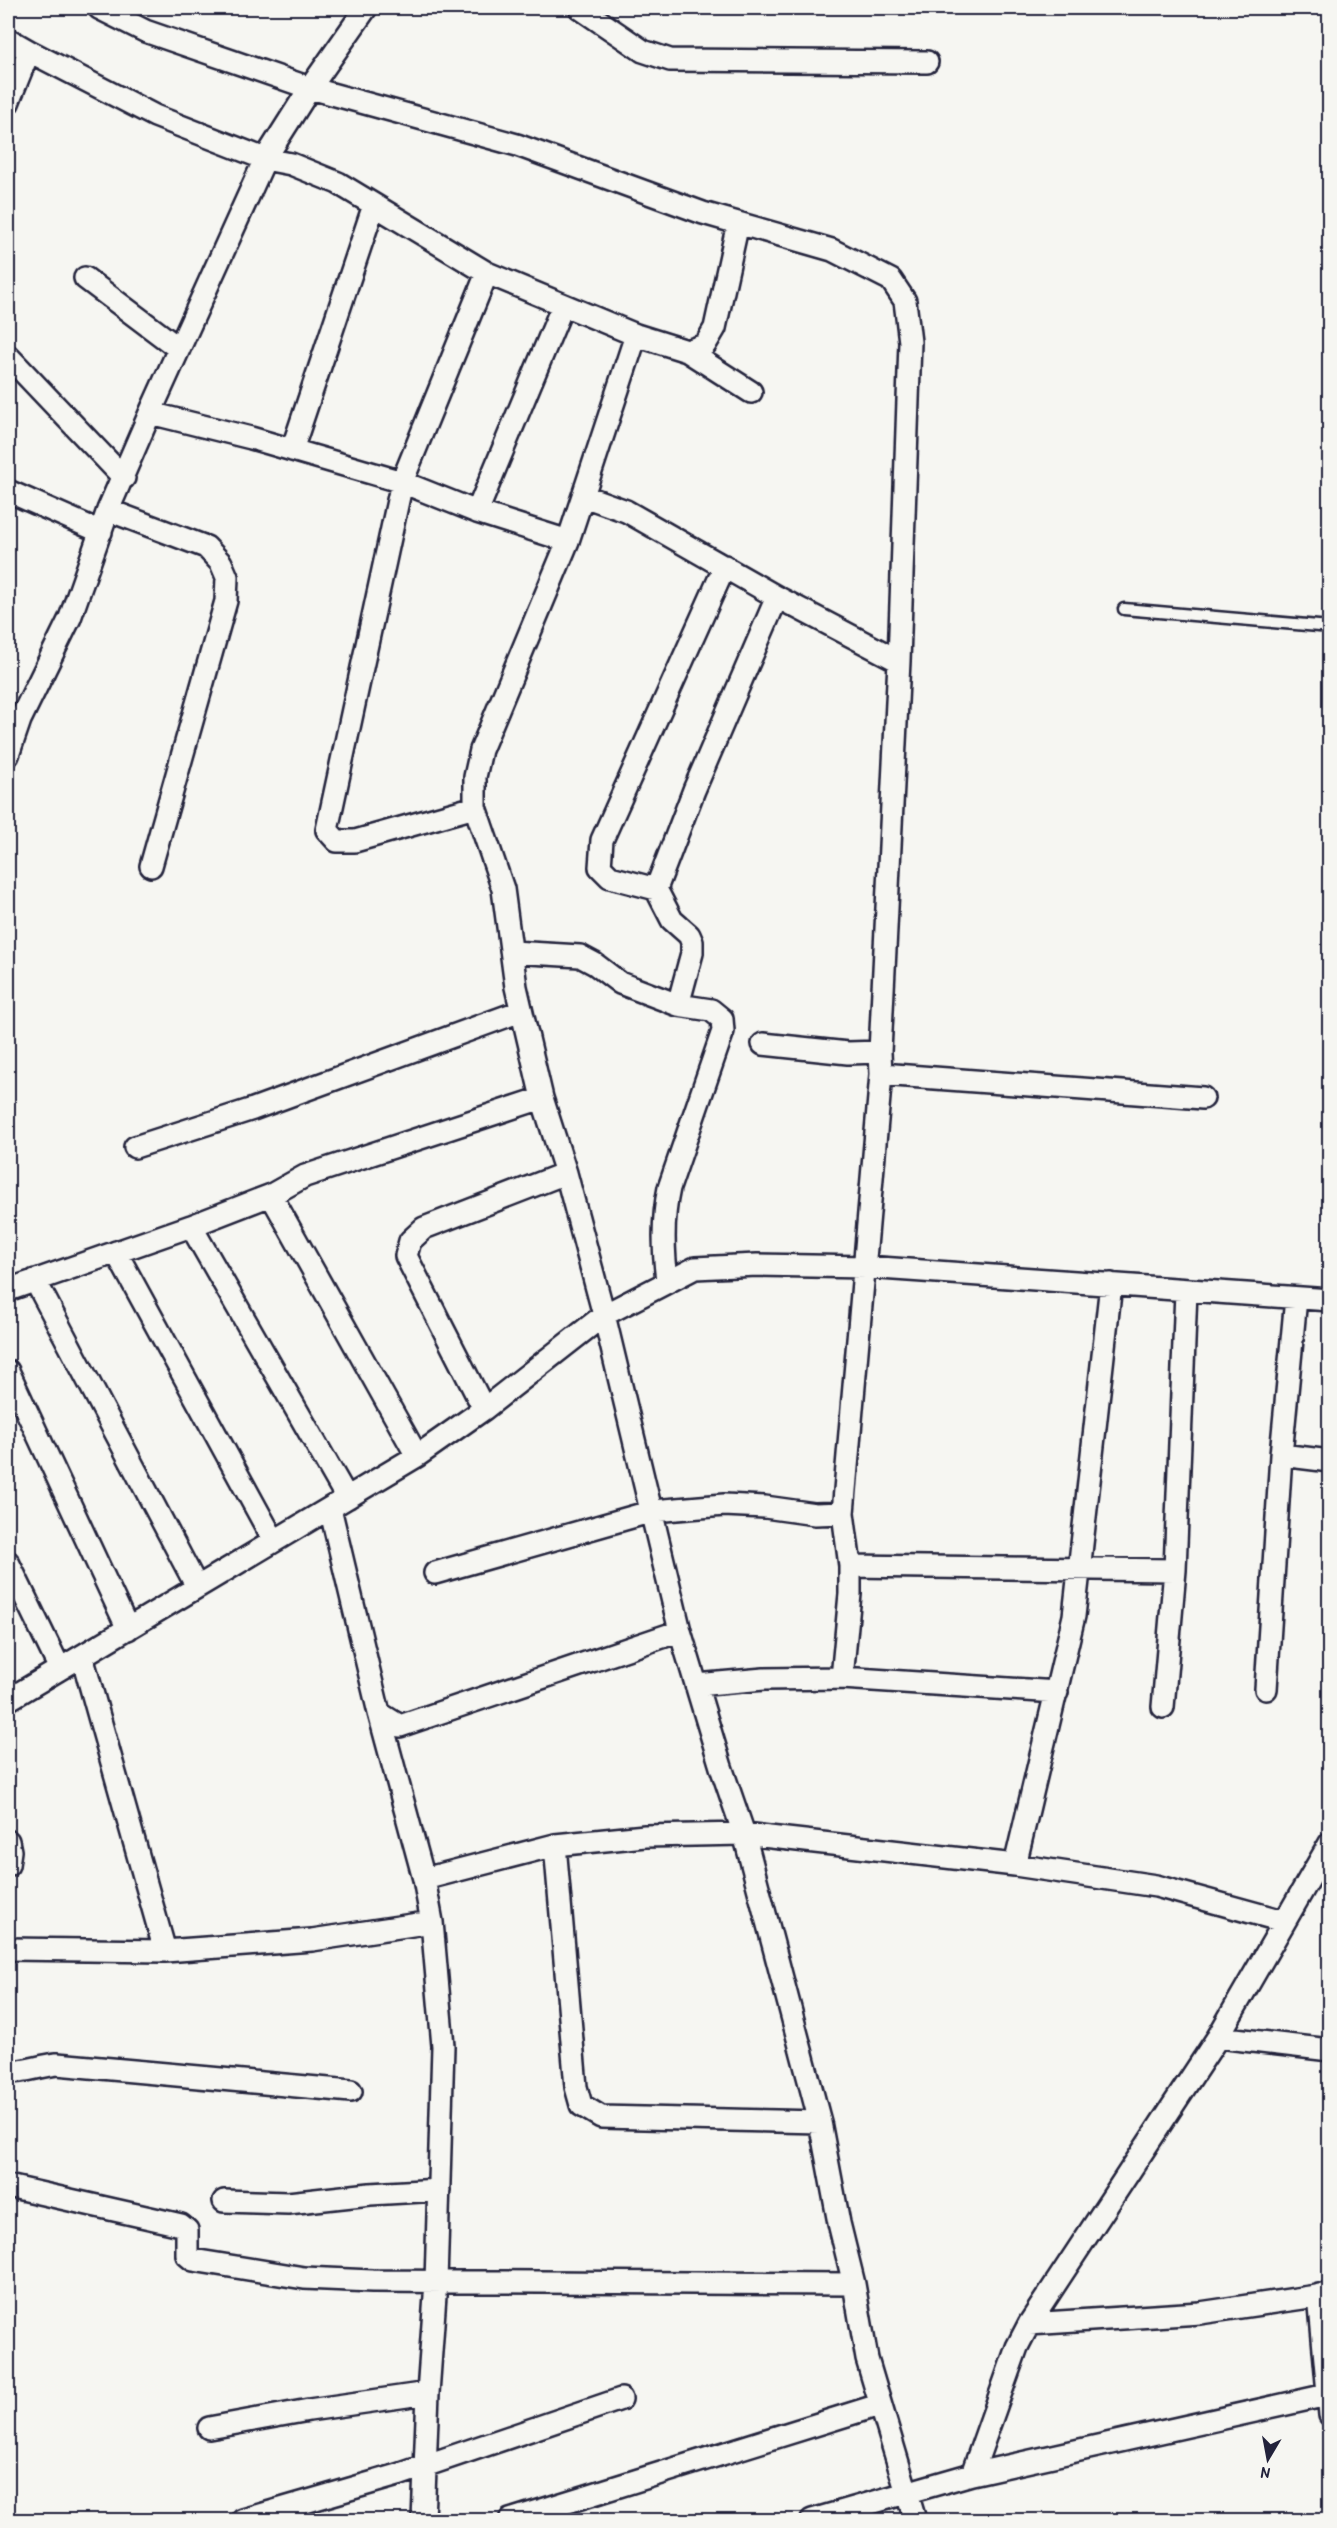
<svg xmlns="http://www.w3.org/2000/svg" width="1337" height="2528" font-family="'Patrick Hand',sans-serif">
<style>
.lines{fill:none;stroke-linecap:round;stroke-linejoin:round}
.lane-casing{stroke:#22223b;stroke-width:15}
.street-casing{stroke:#22223b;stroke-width:26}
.lane{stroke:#f6f6f2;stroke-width:10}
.street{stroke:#f6f6f2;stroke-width:21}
</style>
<rect width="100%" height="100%" fill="#f6f6f2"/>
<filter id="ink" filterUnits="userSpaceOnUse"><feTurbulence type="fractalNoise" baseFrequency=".0167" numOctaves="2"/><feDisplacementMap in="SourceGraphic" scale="12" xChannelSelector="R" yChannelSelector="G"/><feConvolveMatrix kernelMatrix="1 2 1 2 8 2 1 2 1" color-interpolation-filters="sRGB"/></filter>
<g filter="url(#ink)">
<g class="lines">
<g class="lane-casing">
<path id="lane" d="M1124,609L1330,627"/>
</g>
<g class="street-casing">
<path id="street" d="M99,8L145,31L310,88L517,145L703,213L832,250L891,280L905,301L910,342L899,661L880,1052L881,1074L843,1513
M580,8L643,51L670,60L927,62
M8,39L29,51
M8,103L29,51L155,116L265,159L291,164L338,183L487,273L636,335L687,351L705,345L715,328L738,223
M85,278L178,348
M636,335L568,541L481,750L475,777V807L503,889L516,987L542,1098L566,1173L604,1315L680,1631L721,1767L744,1834L820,2122L839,2223L854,2284L867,2359L915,2520
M687,351L751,392
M8,356L124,478
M150,413L251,438L402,482L477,512L568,541
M292,450L374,205
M8,491L101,532
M584,496L626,511L777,597L899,661
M108,510L206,547L221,563L227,577L226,601L151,866
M477,512L563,305
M8,755L20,720L70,618L108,510L150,413L265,159L310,88L366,8
M475,807L355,841H337L327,830L402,482L487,273
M656,889L610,877L600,867L602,840L725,566
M512,952L580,956L595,964L620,983L678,1005L692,953V942L689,935L672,920L656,889L694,790L777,597
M763,1044L848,1053L880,1052
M881,1074L1203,1098
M135,1147L253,1109L521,1011
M271,1195L417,1456
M191,1226L347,1498
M116,1252L274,1541
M35,1280L197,1587
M667,1280C663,1249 662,1220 669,1188L723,1031L722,1019L711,1010L678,1005
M8,1290L191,1226L271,1195L305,1176L542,1098
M8,1371L128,1629
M484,1409L406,1256L410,1241L424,1228L566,1173
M1281,1455L1330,1461
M330,1508L379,1713L400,1726L680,1631
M8,1562L60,1669
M850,1566L1175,1570
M435,1573L653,1511L724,1505L765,1507L815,1514L843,1513L850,1566V1594L842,1678
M82,1656L165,1951
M696,1685L764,1679L842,1678L1057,1692
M1266,1689L1281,1455L1296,1298
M8,1700L417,1456L484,1409L604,1315L695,1268L757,1265L866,1267L1330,1300
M1163,1707L1175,1570L1186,1291
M379,1713L424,1879L432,1922L443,2046L436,2282L428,2393L423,2520
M8,1841L10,1851L8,1865
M555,1845L576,2087L581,2105L601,2117L820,2122
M1015,1865L1074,1616L1111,1284
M424,1879L555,1845L645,1836L744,1834L1015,1865L1156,1886L1283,1921
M8,1949L165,1951L312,1940L432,1922
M1218,2037L1330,2050
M8,2072C25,2072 40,2066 57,2064L351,2091
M8,2186L181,2225L187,2230V2255L193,2260L304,2278L372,2281L854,2284
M224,2201L288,2203L370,2194L439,2190
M1319,2295L1330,2415
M1029,2324L1200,2313L1330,2294
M209,2428L309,2410L428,2393
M972,2474L1327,2395
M243,2520L398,2475L621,2399
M510,2520L879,2405
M812,2520L972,2474L1017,2347L1029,2324L1218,2037L1330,1843"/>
</g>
<use href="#lane" class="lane"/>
<use href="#street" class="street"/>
</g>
</g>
<rect width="1337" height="2528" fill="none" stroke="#f6f6f2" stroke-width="30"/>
<rect x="15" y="15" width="1307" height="2498" fill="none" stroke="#22223b" stroke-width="2" filter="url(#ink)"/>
<g transform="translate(1268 2459) rotate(190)" stroke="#f6f6f2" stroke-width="4.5" paint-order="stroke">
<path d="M0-4.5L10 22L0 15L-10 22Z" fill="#22223b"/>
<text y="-9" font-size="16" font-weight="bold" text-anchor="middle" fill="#22223b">N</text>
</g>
</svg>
